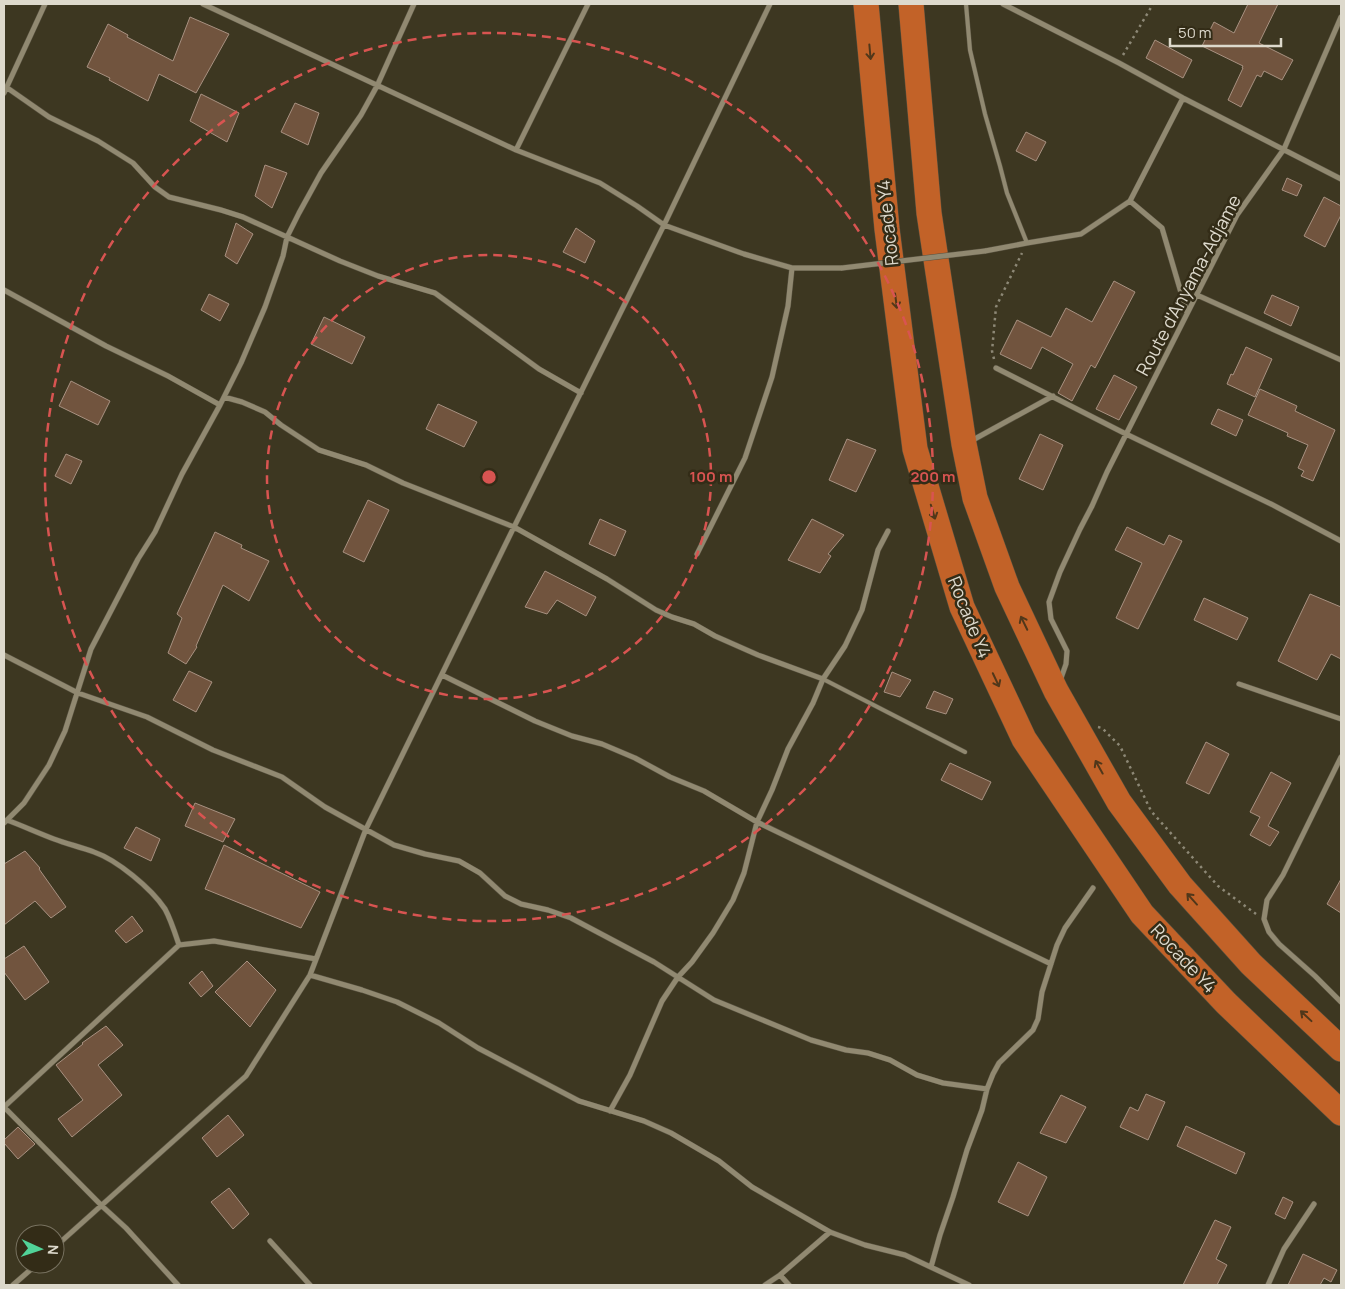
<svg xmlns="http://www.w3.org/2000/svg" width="1345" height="1289" font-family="Manrope,sans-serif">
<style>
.building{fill:#71543e;stroke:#a89181}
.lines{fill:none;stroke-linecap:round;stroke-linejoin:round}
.lane-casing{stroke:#585240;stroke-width:5}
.street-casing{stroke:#585240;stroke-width:6}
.highway-casing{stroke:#585240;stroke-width:26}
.path{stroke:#8d8876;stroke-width:2.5;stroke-dasharray:2.5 4;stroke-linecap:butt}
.lane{stroke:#918971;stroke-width:4}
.street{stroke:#918971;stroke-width:5}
.highway{stroke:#c26228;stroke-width:25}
.street-bridge-casing{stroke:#585240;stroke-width:6;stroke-linecap:butt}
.street-bridge{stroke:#918971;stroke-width:5}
.oneway{stroke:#50371a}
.ring{fill:none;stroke:#d85451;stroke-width:2.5;stroke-dasharray:9 6}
.labels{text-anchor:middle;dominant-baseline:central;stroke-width:5;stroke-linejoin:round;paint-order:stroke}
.street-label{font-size:18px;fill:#ddd9cc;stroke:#332c17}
.centre{fill:#d85451;stroke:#332c17;stroke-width:2.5}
.ring-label{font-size:15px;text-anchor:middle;font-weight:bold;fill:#d85451;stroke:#332c17;stroke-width:5;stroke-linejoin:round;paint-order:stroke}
</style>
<rect width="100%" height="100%" fill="#3d3721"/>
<path class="building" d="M1248,4H1278L1259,43L1293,60L1282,80L1264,71L1261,77L1257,75L1241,107L1228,100L1243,68H1242L1243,66L1202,46L1214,22L1234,33Z
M190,17L229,34L196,93L159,74L148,101L109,80L110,78L87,67L108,24L128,35L127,37L173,61Z
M1155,40L1192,60L1183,78L1146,58Z
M201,94L239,113L227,142L190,121Z
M295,103L319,113L308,145L281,132Z
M1026,132L1046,142L1036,161L1016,151Z
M265,165L287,173L272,208L255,196Z
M1287,178L1302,185L1297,196L1282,190Z
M1324,197L1341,206V215L1325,247L1304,236Z
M236,223L253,234L237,264L225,256Z
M576,228L595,241L585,263L563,252Z
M1114,281L1135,292L1095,368L1091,365L1072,401L1058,393L1073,364L1042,347L1031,369L1000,354L1017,320L1051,337L1066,308L1092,322Z
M209,294L229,304L220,321L201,310Z
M1272,295L1299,307L1291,326L1264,313Z
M324,317L365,337L352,364L311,344Z
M1246,347L1272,359L1255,397L1227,384L1231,374L1233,375Z
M1114,375L1137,387L1119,420L1096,409Z
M71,381L110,401L98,425L59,406Z
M1260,389L1297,406L1295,411L1335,430L1313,481L1301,476L1304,471L1298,468L1308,445L1287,436L1288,433L1248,415Z
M438,404L477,422L464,447L426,429Z
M1218,409L1243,420L1236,436L1211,424Z
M1040,434L1063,445L1043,490L1019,479Z
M847,439L876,450L856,492L829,480Z
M66,454L82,461L71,484L55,476Z
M368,500L389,510L364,562L343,552Z
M600,519L626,531L615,556L589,544Z
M812,519L844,535L828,554L831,556L820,573L788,560Z
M1127,527L1164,545L1169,535L1182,541L1138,629L1116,618L1142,563L1115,550Z
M215,532L242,545L241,548L269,561L249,601L223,585L196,646L197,647L186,664L168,653L182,618L177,614Z
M545,571L596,597L586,616L557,600L547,614L525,607Z
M1310,594L1341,607V659L1331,654L1317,680L1278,661Z
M1204,598L1248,618L1237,640L1194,620Z
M189,671L212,682L196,712L173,700Z
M892,672L911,680L900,697L884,692Z
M934,691L953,699L946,714L926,708Z
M1206,742L1229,754L1209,794L1186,783Z
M950,763L991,782L982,800L941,780Z
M1271,772L1291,783L1268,826L1279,832L1270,846L1250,835L1260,817L1250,812Z
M195,803L235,819L223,842L185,826Z
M136,827L160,839L151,861L124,848Z
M224,845L320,892L301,928L205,889Z
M25,851L40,868L39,869L66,907L51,918L35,901L4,925V864Z
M1341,879V913L1327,904Z
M132,916L143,931L126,943L115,931Z
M24,946L49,982L25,1000L4,972V959Z
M247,961L276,990L250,1027L215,992Z
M202,971L213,986L201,997L189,983Z
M106,1026L123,1045L98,1065L122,1095L72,1137L58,1119L83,1100L56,1065L83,1044L82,1043Z
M1146,1094L1165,1102L1148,1140L1120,1127L1130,1107L1138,1111Z
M1061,1095L1086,1107L1066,1143L1040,1133Z
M228,1115L244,1135L217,1157L202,1138Z
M1186,1126L1245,1153L1236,1174L1177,1146Z
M18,1127L35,1144L18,1159L4,1143V1140Z
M1018,1162L1047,1177L1028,1216L998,1202Z
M229,1188L249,1214L233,1229L211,1202Z
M1283,1197L1293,1202L1285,1219L1275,1214Z
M1215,1220L1231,1227L1216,1259L1227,1265L1217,1285H1183Z
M1303,1254L1337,1270L1331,1282L1324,1278L1320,1285H1288Z"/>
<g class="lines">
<g class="lane-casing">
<path id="lane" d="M966,4L970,50L985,114L1000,166L1007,193L1027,243
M823,679L965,752"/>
</g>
<g class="street-casing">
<path id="street" d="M203,4L516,150L600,183L637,206L664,225L744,254L792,268H842
M1003,4L1119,63L1183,98L1341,179
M6,87L49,117L98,141L133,163L155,187L169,197L221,210L243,217L340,261L378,276L435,293L539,369L581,393
M4,93L45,4
M516,150L588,4
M1130,201L1162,228L1187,313
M985,251L1027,243L1081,234L1130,201L1183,98
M4,290L106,346L168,376L220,405
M1197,295L1341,360
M996,368L1126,434L1271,504L1341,541
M224,397L242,402L265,412L281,425L319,450L366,465L403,483L514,527L607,579L656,610L672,617L694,624L715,636L758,655L823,679
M971,441L1053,396
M697,554L745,458L772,377L788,306L792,268
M4,655L78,693L147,717L213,750L282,777L325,807L394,845L425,854L459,861L480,873L505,896L521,904L548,910L571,918L654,962L714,1000L811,1040L846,1050L868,1053L890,1060L917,1075L943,1083L987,1089
M442,675L535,721L572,736L602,744L635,758L670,777L704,791L757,822L1051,964
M1060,681L1066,664L1067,651L1051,619L1049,602L1060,572L1080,529L1092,506L1107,472L1237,215L1284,149L1341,17
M1239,684L1341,719
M1341,757L1283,875L1267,900L1264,919L1269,932L1279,944L1315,976L1341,1002
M7,820C23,826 38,833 54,839C67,844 81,847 94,852C117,860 151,888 165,909C171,920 175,933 179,945
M4,823L24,803L49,765L65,731L91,649L138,559L155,532L182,474L220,405L241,363L265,307L283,256L287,237L299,213L321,173L361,115L377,86L414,4
M310,975L362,990L397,1002L439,1023L478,1048L579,1101L644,1121L671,1133L719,1161L752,1187L830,1232L865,1245L905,1255L969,1285
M4,1107L179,945L214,941L316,959
M4,1107L102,1206L126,1228L178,1285
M610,1111L630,1075L662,1001L678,977L692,962L713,933L733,900L744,873L757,822L772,790L788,749L813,703L823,679L845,646L862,610L878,550L888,531
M270,1241L310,1285
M55,1247L246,1076L310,975L366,829L514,527L664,225L770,4
M931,1267L940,1235L953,1197L967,1150L982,1110L987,1089L993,1074L999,1063L1033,1030L1038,1019L1042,992L1057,945L1065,928L1093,888
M780,1275L789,1285
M13,1285L37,1264
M765,1285L780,1275L830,1232
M1268,1285L1284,1249L1314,1204"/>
</g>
<g class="highway-casing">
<path id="highway" d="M866,4L887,229L915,449L962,607L1024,739L1142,914L1226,1003L1341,1113
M911,4L929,213L964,444L975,498L1007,587L1056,691L1119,802L1180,885L1251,964L1341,1049"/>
</g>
<path class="path" d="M1123,55L1153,4
M994,359L992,351L996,307L1022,253
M1098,727L1102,728L1120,746L1151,811L1218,886L1256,914"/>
<use href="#lane" class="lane"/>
<use href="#street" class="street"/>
<use href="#highway" class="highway"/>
<g class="street-bridge-casing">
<path id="street-bridge" d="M842,268L985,251"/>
</g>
<use href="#street-bridge" class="street-bridge"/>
</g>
<defs><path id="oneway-shaft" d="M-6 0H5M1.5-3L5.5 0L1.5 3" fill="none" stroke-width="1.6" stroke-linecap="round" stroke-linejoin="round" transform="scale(1.25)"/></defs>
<g class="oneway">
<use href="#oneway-shaft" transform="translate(870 52) rotate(85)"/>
<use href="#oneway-shaft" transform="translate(896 301) rotate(83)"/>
<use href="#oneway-shaft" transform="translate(933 512) rotate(73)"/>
<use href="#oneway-shaft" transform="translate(1024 623) rotate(-116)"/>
<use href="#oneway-shaft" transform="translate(996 680) rotate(65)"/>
<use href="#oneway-shaft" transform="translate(1099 767) rotate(-119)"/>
<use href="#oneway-shaft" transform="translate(1192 899) rotate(-132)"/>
<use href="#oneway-shaft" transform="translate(1306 1016) rotate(-137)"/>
</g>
<g class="ring">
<circle cx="489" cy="477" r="222"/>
<circle cx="489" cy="477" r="444"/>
</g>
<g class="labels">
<g class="street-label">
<text transform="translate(887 223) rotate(-96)">Rocade Y4</text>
<text transform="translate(1188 285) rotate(-62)">Route d'Anyama-Adjame</text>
<text transform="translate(970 617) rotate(68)">Rocade Y4</text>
<text transform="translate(1184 958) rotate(47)">Rocade Y4</text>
</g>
</g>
<circle cx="489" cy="477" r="8" class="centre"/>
<g class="ring-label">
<text x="711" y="482">100 m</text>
<text x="933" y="482">200 m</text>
</g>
<rect width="1345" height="1289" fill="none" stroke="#ddd9cc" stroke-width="10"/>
<g transform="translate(40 1249) rotate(93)"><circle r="24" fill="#332c17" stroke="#77715f"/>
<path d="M0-4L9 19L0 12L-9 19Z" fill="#51d398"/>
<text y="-8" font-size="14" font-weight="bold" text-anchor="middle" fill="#ddd9cc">N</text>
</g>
<path d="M1170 38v8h111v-8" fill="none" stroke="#ddd9cc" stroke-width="2.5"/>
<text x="1178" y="38" font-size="15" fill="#ddd9cc" stroke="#332c17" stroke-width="4" paint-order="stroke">50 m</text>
</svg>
